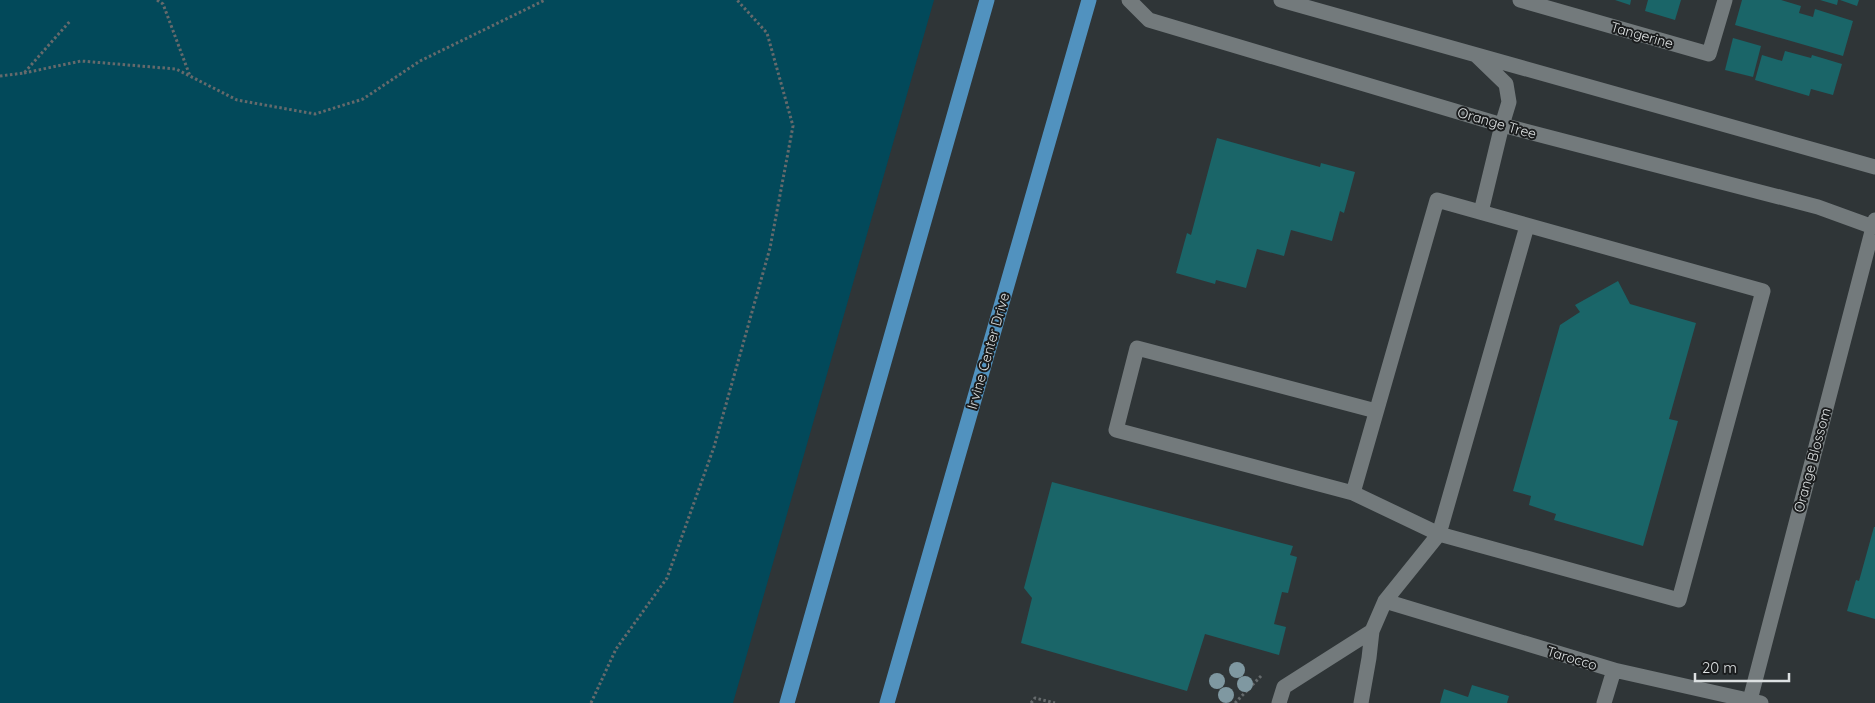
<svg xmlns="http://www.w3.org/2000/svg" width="1875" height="703" font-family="Quicksand,sans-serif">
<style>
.green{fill:#02495a}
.building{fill:#1a6568}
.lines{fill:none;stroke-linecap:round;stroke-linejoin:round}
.path{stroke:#656a6c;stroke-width:3;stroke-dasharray:2.5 2.5;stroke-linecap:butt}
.minor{stroke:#737a7c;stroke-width:15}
.major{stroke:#5192bf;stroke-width:15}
.tree{fill:#7f98a1}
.labels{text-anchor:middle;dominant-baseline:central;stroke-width:4;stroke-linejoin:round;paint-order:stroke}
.street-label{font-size:14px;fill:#dde1e2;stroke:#1a1c1d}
</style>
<rect width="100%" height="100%" fill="#2f3537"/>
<path class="green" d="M0,0H934L733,703H0Z"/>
<path class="building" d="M1615,0H1631L1630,5Z
M1648,0H1681L1675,20L1645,11Z
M1742,0H1781L1801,6L1799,13L1813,17L1815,9L1853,21L1843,56L1735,25Z
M1820,0H1838L1837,5Z
M1840,0H1859L1857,6Z
M1733,38L1761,46L1753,77L1725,70Z
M1785,51L1811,58L1812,55L1842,64L1833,95L1811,89L1809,96L1755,80L1762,55L1782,61Z
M1217,138L1320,167L1321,163L1355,172L1344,213L1340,211L1332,241L1291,230L1284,256L1257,249L1246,288L1216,280L1215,284L1176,273L1187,233L1191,235Z
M1618,281L1630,304L1696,323L1669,419L1678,421L1643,546L1554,520L1556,514L1529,505L1531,496L1513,491L1560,325L1580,312L1575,305Z
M1052,482L1293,546L1290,555L1297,557L1288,593L1282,592L1274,624L1286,627L1279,655L1205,634L1187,691L1021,643L1032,598L1024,588Z
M1874,527H1875V619L1847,611L1856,580L1859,581Z
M1472,685L1509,696L1507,703H1440L1444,689L1468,697Z"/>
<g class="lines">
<path class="path" d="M157,0L163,4L190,76
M24,73L81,61L176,69L237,100L315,114L363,99L420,61L545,0
M0,76L24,73L71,20
M591,703L616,649L667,578L714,447L770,248L793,126L767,33L737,0
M1031,703L1035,698L1055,703
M1235,703L1262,675"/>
<path class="minor" d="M1129,0L1149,20L1502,125L1818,207L1873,227
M1281,0L1875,167
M1520,0L1709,54L1725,0
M1477,56L1506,84L1509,102L1502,125L1481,212
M1437,200L1763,291L1679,600L1439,534L1353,493Z
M1353,493L1116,430L1137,348L1376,411
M1385,601L1614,670L1761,703
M1750,700L1875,220
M1279,703L1284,687L1372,631
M1361,703L1369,658L1372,631L1385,601L1439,534L1527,226
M1604,703L1614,670"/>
<path class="major" d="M787,703L987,0
M887,703L1089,0"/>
</g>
<g class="tree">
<circle cx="1237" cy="670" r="8"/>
<circle cx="1217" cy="681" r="8"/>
<circle cx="1245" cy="684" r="8"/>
<circle cx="1226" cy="695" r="8"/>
</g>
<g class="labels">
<g class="street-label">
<text transform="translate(1642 35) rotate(16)">Tangerine</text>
<text transform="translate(1497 123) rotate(16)">Orange Tree</text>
<text transform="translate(988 351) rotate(-74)">Irvine Center Drive</text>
<text transform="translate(1812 460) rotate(-75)">Orange Blossom</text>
<text transform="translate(1572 658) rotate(17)">Tarocco</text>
</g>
</g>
<path d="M1695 673v8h94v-8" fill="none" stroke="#dde1e2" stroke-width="2.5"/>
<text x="1702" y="673" font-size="15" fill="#dde1e2" stroke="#1a1c1d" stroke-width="4" paint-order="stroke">20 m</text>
</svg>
